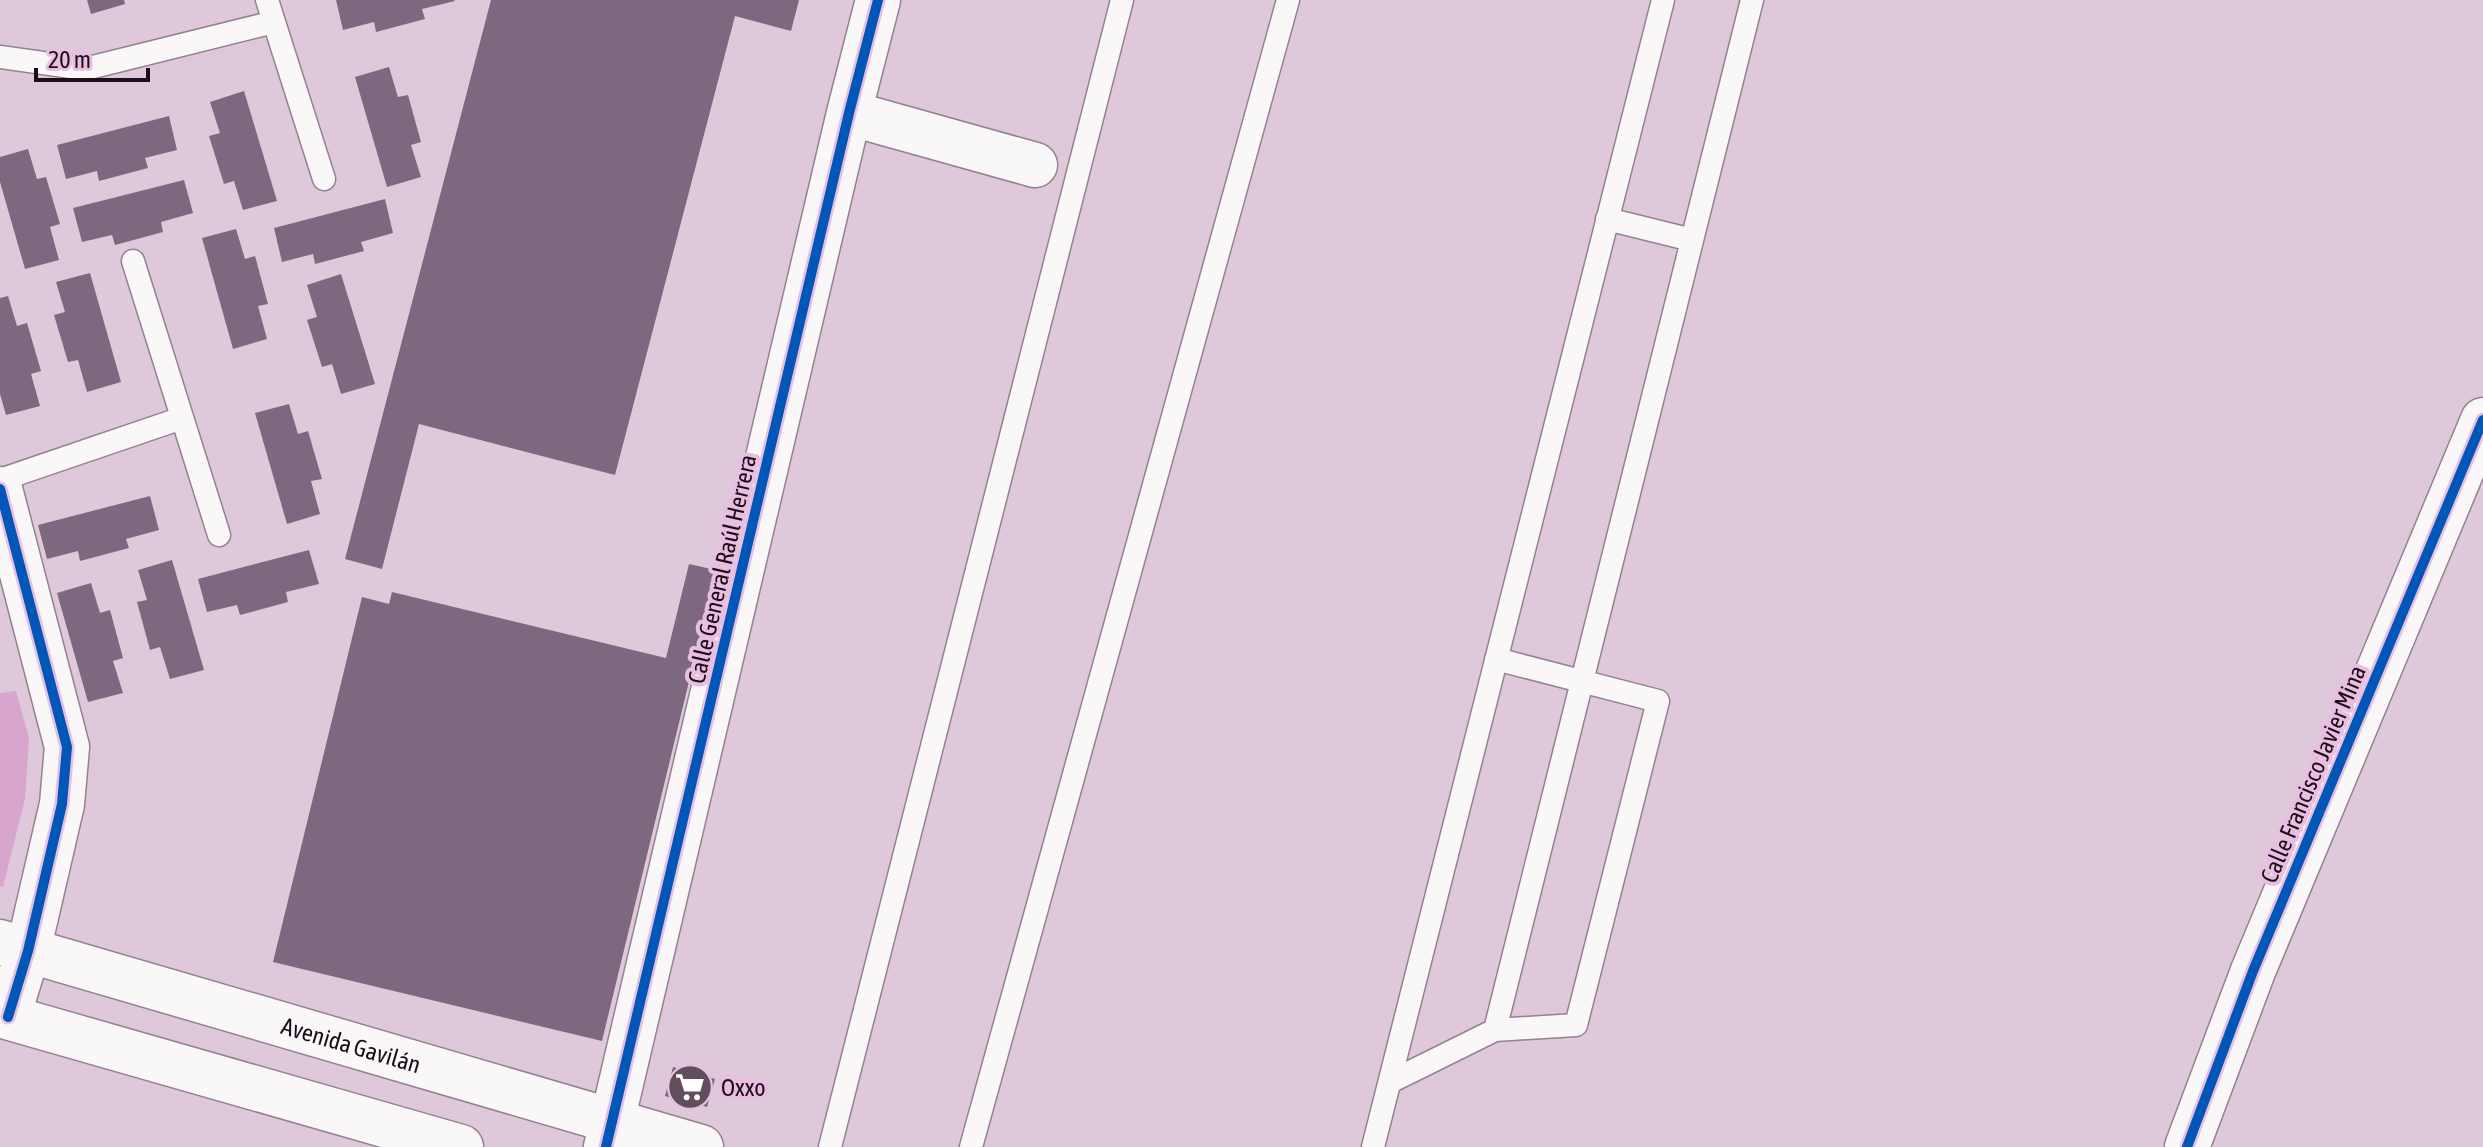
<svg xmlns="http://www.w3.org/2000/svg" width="2483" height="1147" font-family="'Asap Condensed',sans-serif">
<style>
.green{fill:#d7a5ce}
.building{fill:#7d687f}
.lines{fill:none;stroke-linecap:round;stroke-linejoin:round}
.service-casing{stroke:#938290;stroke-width:25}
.minor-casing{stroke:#938290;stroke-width:47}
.secondary-casing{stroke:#938290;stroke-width:47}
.service{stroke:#faf7f9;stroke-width:22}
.minor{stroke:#faf7f9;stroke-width:44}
.secondary{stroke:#faf7f9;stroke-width:44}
.cycleway-casing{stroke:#e8bfe0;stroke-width:15}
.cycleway{stroke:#0057b8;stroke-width:10}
.labels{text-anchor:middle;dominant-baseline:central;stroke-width:8;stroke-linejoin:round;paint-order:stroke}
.street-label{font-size:24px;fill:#1b0d19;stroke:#e8bfe0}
.poi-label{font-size:24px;fill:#1b0d19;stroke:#e8bfe0;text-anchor:start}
</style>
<rect width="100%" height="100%" fill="#dfc8da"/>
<path class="green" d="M16,691L29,738L25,799L3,887L0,886V693Z"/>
<path class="building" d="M87,0H124L125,4L91,14Z
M336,0H454L455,1L422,9L425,19L376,32L374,22L343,30Z
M491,0H799L791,31L735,16L615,475L419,424L382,569L345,559Z
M389,67L398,97L408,95L421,142L411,145L421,177L387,187L355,77Z
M244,91L277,201L243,210L234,181L224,184L209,136L220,133L210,102Z
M169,116L177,150L145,158L148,168L99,181L97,171L66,179L57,145Z
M28,149L37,179L46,177L60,224L50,227L59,260L25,269L0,182V157Z
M184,180L193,213L161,222L163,232L115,245L112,235L82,242L73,208Z
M385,199L393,233L361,242L364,251L315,264L313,254L282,262L274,228Z
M236,229L245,259L255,256L268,304L258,306L267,339L233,349L202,238Z
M90,273L121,382L87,392L78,360L68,362L54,315L65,312L56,282Z
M341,274L375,384L341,394L332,364L322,367L307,320L317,317L307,285Z
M8,296L17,326L27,323L41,371L31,374L40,406L6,415L0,394V298Z
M289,404L298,434L308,431L322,479L311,481L320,514L287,524L255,413Z
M150,496L159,530L126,539L129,548L80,561L78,551L47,559L38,525Z
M309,550L319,584L286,592L288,602L240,615L237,605L207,612L198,579Z
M172,560L204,670L170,679L160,647L150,650L137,602L147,600L138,570Z
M689,564L716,570L602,1041L273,962L362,597L389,604L392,592L666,658Z
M91,583L100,613L110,610L123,658L113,661L123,693L88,702L57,593Z
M673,1067L715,1079L707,1107L665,1096Z"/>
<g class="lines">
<g class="service-casing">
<path id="service" d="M267,0L324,179
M0,57L85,69L274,22
M1607,219L1692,240
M133,261L219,535
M0,480L182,418
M1495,1030L1576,1025L1658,701L1496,659
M1390,1082L1495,1030L1752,0
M830,1147L1122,0
M971,1147L1288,0
M1373,1147L1663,0"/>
</g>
<g class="minor-casing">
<path id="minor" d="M849,113L1035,165
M0,489L67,747L62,804L28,951L8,1017
M606,1147L849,113L878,0
M2187,1147L2253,971L2483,420"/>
</g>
<g class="secondary-casing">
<g id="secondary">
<path id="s1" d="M0,942L701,1147"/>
<path d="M0,1015L461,1147"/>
</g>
</g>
<use href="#service" class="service"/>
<use href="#minor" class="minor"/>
<use href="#secondary" class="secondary"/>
<g class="cycleway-casing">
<path id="cycleway" d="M0,489L67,747L62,804L28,951L8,1017
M606,1147L849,113L878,0
M2187,1147L2253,971L2483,420"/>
</g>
<use href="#cycleway" class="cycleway"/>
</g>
<defs>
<g id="supermarket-disc" transform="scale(2.3)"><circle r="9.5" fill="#604e5d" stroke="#e8bfe0"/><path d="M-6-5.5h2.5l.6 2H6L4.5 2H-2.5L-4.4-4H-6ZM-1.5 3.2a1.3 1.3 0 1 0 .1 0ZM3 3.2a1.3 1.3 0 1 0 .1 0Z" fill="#fff"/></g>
</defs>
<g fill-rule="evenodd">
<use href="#supermarket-disc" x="690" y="1087"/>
</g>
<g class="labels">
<g class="street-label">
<text transform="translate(722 569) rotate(-77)">Calle General Raúl Herrera</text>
<text transform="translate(2313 774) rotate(-67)">Calle Francisco Javier Mina</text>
<text stroke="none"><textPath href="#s1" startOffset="366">Avenida Gavilán</textPath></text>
</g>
<g class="poi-label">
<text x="721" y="1087">Oxxo</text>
</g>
</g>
<path d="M36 68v12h112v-12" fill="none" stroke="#1b0d19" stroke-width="4"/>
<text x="48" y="68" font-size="24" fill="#1b0d19" stroke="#e8bfe0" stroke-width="6" paint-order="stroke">20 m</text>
</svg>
